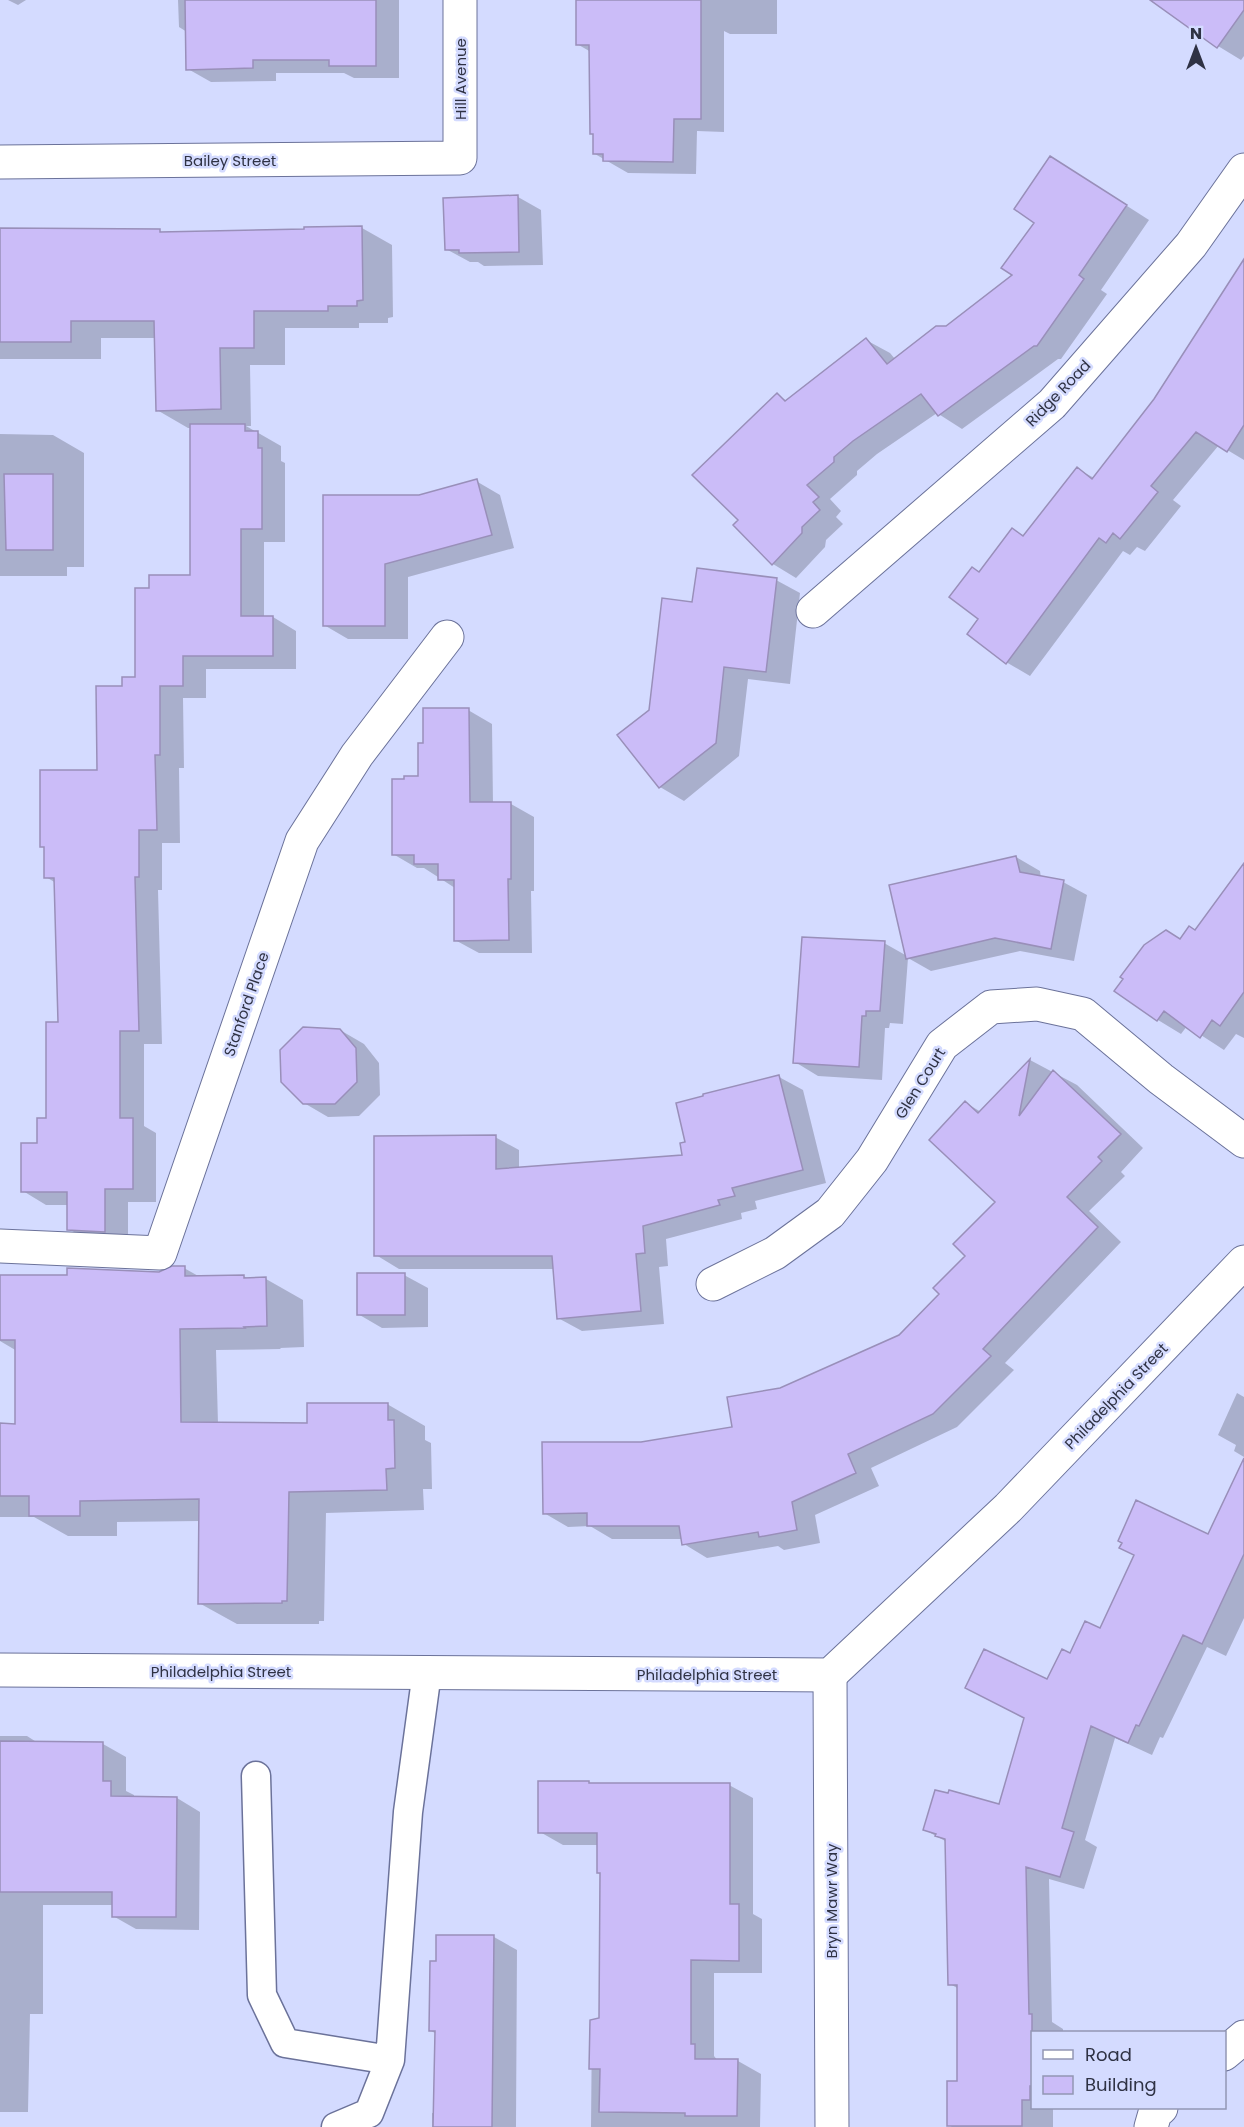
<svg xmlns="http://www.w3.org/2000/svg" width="1244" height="2127" font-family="Poppins,sans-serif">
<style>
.shadow{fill:#0003}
.building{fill:#cbbcf8;stroke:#998fb9;stroke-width:1.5}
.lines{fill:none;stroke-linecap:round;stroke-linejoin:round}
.service-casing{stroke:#6b729a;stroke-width:31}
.minor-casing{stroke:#6b729a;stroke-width:35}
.tertiary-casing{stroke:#6b729a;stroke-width:35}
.service{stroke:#fff;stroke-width:28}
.minor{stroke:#fff;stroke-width:33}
.tertiary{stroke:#fff;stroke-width:33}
.labels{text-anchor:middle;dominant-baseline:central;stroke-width:5;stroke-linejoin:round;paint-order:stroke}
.street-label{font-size:15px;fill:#2f3244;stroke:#d4dbff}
</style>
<rect width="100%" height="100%" fill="#d4dbff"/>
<path class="shadow" d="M8,0H26L18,5Z
M178,0H399V78H354L344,73H276V81L211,82L188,69L187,32L179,27Z
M577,0H777V34H730L724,31V132L697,131L696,174L628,173L595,154V135L592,133L591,52L577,44Z
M1171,0H1244V56L1241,60L1218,46Z
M1074,172L1149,220L1101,290L1107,294L1061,359H1058L962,429L937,413L877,454L857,471V475L830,499L841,511L836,517L843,524L826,540L825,547L796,578L773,564L740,520L777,395L787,401L866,340L890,353L895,359L946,328L1015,275Z
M518,197L541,210L543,265L484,266L478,262H470L446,249Z
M362,228L392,245L393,317L388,318V323H359V328H285V365H250L251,426H246L281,446V461L285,463V542H264V617H273L296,631V669H206V698H183L184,768H179L180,843H162V890H158L162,1044H144V1126L156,1133V1202H128V1244L93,1243L69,1229V1205H46L23,1191L47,1120L59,1024L56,883L46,877V848L42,846L98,771L124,687L136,679L150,589L191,576V428H188L157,410L156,338H101V359H0V229L159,231L163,233Z
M1244,262V460L1219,445L1173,500L1181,506L1145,551L1137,547L1130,555L1123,551L1030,676L1006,662L980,618V573L1013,530L1025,536L1078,469L1094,478L1155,400Z
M0,434L53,435L84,453V567H67V576H0Z
M476,481L500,495L514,548L408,577V639H348L324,625L419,496Z
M776,580L800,593L790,684L748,679L739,756L684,801L660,787L619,736L650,711L694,603Z
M468,710L492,724L493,804H511L534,817V891H531L532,953H479L455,940V888L424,868H417L393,854L420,778L425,744Z
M1016,857L1040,871L1041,878L1063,882L1087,895L1074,961L1020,951L931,971L908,958L903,1024L890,1023L889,1028H885L882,1080L818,1076L795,1062L884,943L907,956Z
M1244,866V1038L1236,1034L1224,1050L1187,1026L1181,1034L1158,1020L1181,940L1196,932Z
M340,1030L364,1044L379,1063L380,1095L359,1116L328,1117L304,1103Z
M1030,1060L1077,1085L1143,1148L1121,1172L1125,1176L1089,1211L1121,1242L1005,1363L1014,1370L957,1427L871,1468L879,1486L815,1515L820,1543L784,1550L778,1546L707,1558L684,1544L683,1539H612L590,1526L568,1527L544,1513L641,1443L734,1428L781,1390L900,1336L941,1294L967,1256L997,1202L966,1103L981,1112Z
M779,1077L803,1090L826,1183L755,1201L757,1209L741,1213L742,1219L666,1239L668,1266L659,1267L664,1324L582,1331L558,1318L554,1269H399L376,1255L495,1137L519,1150V1169L684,1156L687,1143Z
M184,1268L200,1277L243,1276L249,1279H266L303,1300L304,1347L280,1348L281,1349L216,1350L218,1424L308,1425L387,1404L425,1426V1440L431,1443L432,1489H423L424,1510L326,1513L324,1621H319V1624H237L199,1603L200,1521L117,1522V1536H68L34,1517H0V1424L17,1425V1351L0,1341V1276L69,1277L159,1273Z
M404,1275L428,1288V1327L382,1328L358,1314Z
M1237,1393L1244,1397V1457L1234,1451L1236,1445L1218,1435Z
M1244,1461V1618L1226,1656L1207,1647L1163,1738L1160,1737L1152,1755L1115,1738L1085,1840L1097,1847L1084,1889L1049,1879L1052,2022L1063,2029V2032H1032V2108H1053V2127H952L949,2125L959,2083V1989L950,1984L947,1842L925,1830L1000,1806L1025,1719L967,1688L1047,1681L1071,1655L1101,1630L1135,1556L1121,1548L1209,1536Z
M0,1736H27L38,1743L103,1744L126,1757V1791L134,1795V1798H177L200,1812L199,1930L136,1929L113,1916V1905H43V2014H30L28,2112H0Z
M588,1782L592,1785H729L753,1798V1914L762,1919V1973H714V2056L718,2061H738L761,2074L760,2127H591L592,2021L601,2020L602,1875L598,1873V1845H563L540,1832Z
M494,1937L517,1950L516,2127H432V2113H435L437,2034L431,2031L437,1962Z"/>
<path class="building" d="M185,0H376V66H329V60H253V68L186,70Z
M576,0H701V119H674L673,162L603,161V154H593V134H590L589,45H576Z
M1150,0H1244V10L1217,48Z
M1050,156L1127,205L1079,275L1084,279L1037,346H1034L938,416L921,394L853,441L834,457V462L807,485L819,497L813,502L820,510L802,527V533L772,565L733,525L738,520L692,475L777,393L785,401L866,338L887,364L936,326H946L1012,275L1001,268L1034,223L1014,209Z
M518,195L519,252L459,253V250H445L443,198Z
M362,226L363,300L357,301V306H328V311H254V348H220L221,409L156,411L154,321H71V342H0V228L160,229V232L304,229V227Z
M1244,259V425L1227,452L1196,432L1151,486L1158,492L1120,539L1113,533L1106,543L1099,538L1006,664L967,634L978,619L949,597L972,567L979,572L1012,528L1023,536L1077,467L1092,479L1154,399Z
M190,424H245V431H258V448H262V529H241V616H273V656H183V686H160V755H155L157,830H139V877H135L139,1031H120V1118H133V1189H105V1232L67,1230V1192H21V1143H37V1118H46V1022H58L54,878H44V847H40V770H97L96,686H122V677H135V588H149V575H190Z
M4,474H53V550H6Z
M477,479L492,535L385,564V626H323V495H419Z
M697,568L777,578L766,672L724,667L716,743L659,788L617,735L649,710L662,598L692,602Z
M423,708H469L470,802H511V879H508L509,940L454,941V880H438V864H414V855H392V779H404V776H418V743H423Z
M1016,856L1020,872L1064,880L1051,949L995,938L906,959L889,885Z
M1244,863V992L1220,1026L1212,1020L1200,1038L1164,1011L1157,1021L1114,991L1123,979L1120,977L1144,945L1166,930L1180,939L1189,926L1195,930Z
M802,937L885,941L880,1011H866V1016H862L859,1067L793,1063Z
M303,1027L340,1029L356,1048L357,1082L335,1104H303L281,1082L280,1050Z
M1030,1059L1019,1116L1053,1070L1121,1134L1098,1157L1102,1161L1067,1197L1098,1227L983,1349L991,1356L933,1414L848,1454L856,1473L792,1502L797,1530L759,1537L758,1532L682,1545L679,1526H587V1513L543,1514L542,1442H641L732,1427L727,1397L780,1388L899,1335L939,1294L933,1288L965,1256L953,1244L995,1202L929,1140L965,1101L978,1113Z
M779,1075L803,1170L732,1188L735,1196L718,1200L720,1205L643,1226L645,1253L636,1254L641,1311L557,1319L552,1256H374V1136L496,1135V1169L682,1155L680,1143L685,1142L676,1103L703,1096V1094Z
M172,1266H185V1276L244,1275V1278L266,1277L267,1326L244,1327L245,1328L180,1329L181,1422L307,1423V1403H388V1420H394L395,1468L386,1469L387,1490L289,1492L287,1601H282V1603L198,1604L199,1499L80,1501V1516H29V1496H0V1423L15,1424V1340H0V1275H67V1268L159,1272Z
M357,1273H405V1315H357Z
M1244,1458V1554L1202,1644L1183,1635L1139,1726L1136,1725L1128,1743L1091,1726L1062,1828L1074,1832L1060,1877L1026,1867L1029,2014H1032V2086H1030V2100H1022V2126H947V2081H957V1985H948L945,1839L935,1836L936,1834L923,1830L935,1790L948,1793L949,1790L999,1804L1024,1718L965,1688L984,1649L1047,1679L1062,1649L1070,1653L1085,1621L1100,1628L1134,1555L1119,1548L1122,1543L1118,1541L1136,1500L1208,1534Z
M0,1741L103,1742V1781H111V1796L177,1797L176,1917H112V1892H0Z
M538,1781H589V1783H730V1904H739V1961L691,1960V2044H695V2059H738L737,2116H685V2113L599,2112L600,2069H589L590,2020L599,2018L600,1873H597V1833H538Z
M436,1935H494L492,2127H433L435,2031H429L430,1961H436Z"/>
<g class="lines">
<g class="service-casing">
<path id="service" d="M256,1776L262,1995L285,2043L390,2060
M336,2127L369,2113L390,2060L408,1812L427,1672"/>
</g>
<g class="minor-casing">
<path id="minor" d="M0,162L460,158V0
M813,611L1052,404L1191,245L1244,170
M0,1246L160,1253L302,841L357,755L447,637
M713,1284L775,1253L830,1213L872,1160L942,1045L991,1007L1037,1004L1083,1014L1161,1079L1244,1141
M830,1675L832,2127
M1224,2054L1244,2037
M1151,2127L1155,2113L1161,2108"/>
</g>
<g class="tertiary-casing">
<path id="tertiary" d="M0,1670L830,1675L1008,1508L1244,1262"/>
</g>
<use href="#service" class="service"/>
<use href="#minor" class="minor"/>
<use href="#tertiary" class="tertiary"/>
</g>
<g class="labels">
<g class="street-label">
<text transform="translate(460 79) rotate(-90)">Hill Avenue</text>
<text x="230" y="160">Bailey Street</text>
<text transform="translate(1058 393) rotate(-46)">Ridge Road</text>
<text transform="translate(246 1004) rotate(-71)">Stanford Place</text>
<text transform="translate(920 1083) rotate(-58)">Glen Court</text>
<text transform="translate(1116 1396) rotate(-46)">Philadelphia Street</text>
<text x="221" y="1671">Philadelphia Street</text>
<text x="707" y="1674">Philadelphia Street</text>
<text transform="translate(831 1901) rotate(-90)">Bryn Mawr Way</text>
</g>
</g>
<rect x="1031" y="2031" width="195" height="78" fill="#d4dbff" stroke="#9297b4" stroke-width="1.5"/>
<rect x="1043" y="2050" width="30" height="9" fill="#ffffff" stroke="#9297b4" stroke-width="1.5"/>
<text x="1085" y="2061" font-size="18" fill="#2f3244">Road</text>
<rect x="1043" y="2076" width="30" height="18" fill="#cbbcf8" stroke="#9297b4" stroke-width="1.5"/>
<text x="1085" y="2091" font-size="18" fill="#2f3244">Building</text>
<g transform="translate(1196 48)" stroke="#d4dbff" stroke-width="4.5" paint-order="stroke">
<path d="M0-4.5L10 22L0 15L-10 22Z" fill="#2f3244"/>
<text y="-9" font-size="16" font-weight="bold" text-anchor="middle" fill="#2f3244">N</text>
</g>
</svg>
